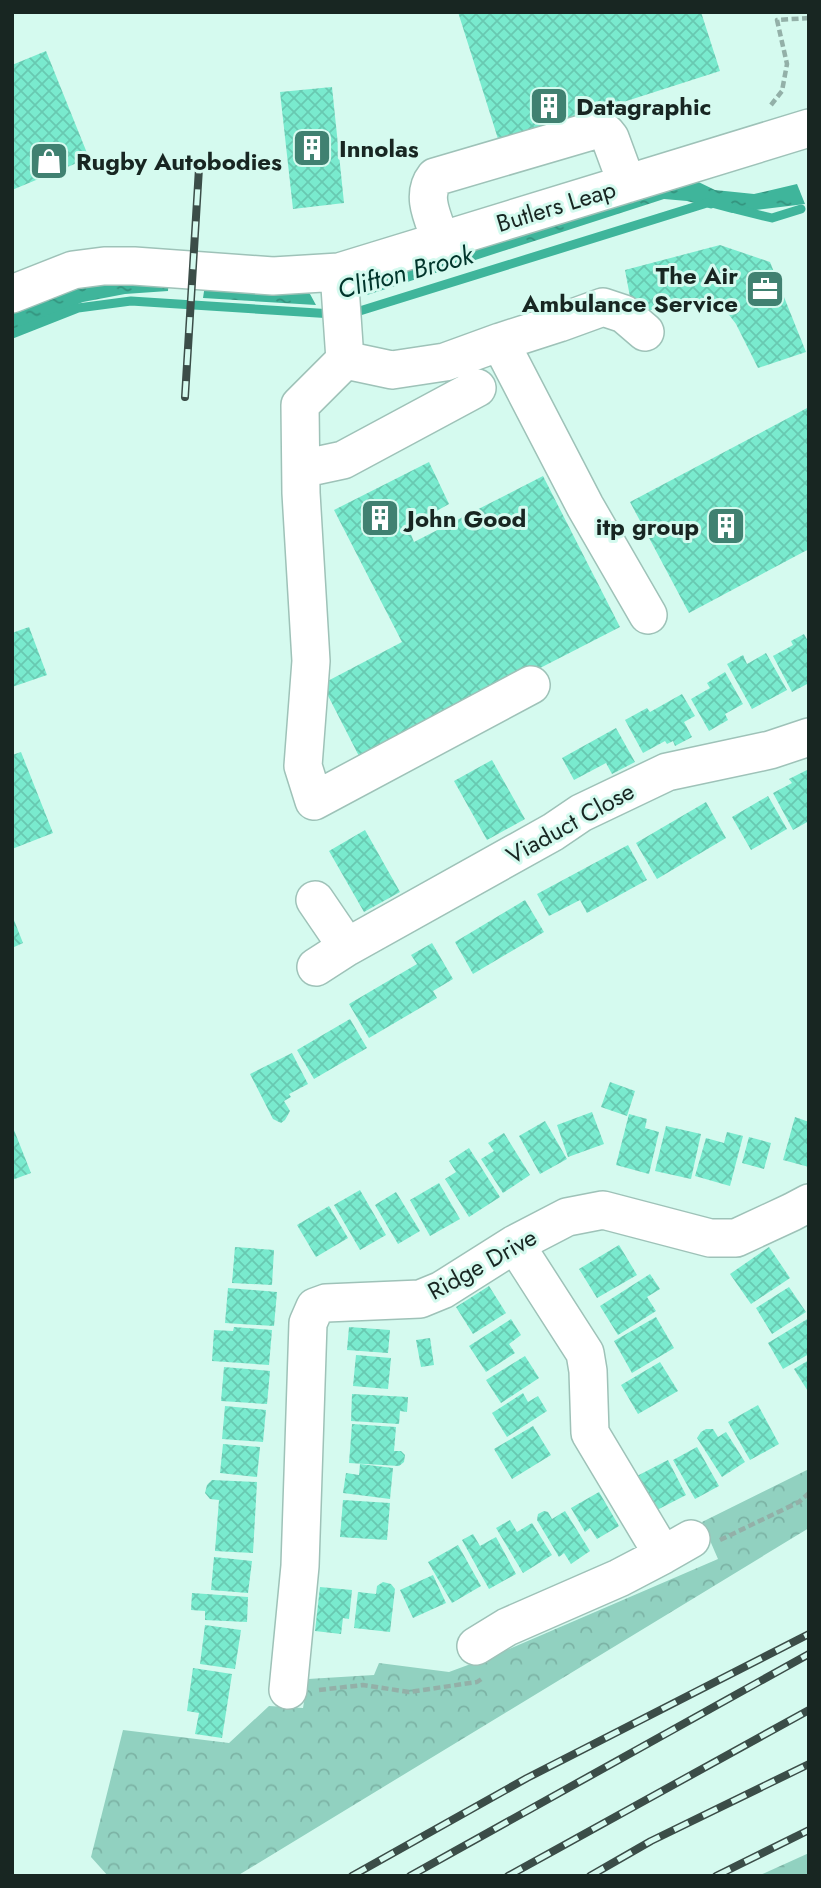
<svg xmlns="http://www.w3.org/2000/svg" width="821" height="1888" font-family="Jost,sans-serif">
<style>
.forest{fill:url(#forest-firs)}
.park{fill:url(#park-crowns)}
.water{fill:url(#water-ripples)}
.lines{fill:none;stroke-linecap:round;stroke-linejoin:round}
.stream{stroke:#3fb59b;stroke-width:9}
.building{fill:url(#building-cross-hatch)}
.minor-casing{stroke:#9ec2b8;stroke-width:40}
.path{stroke:#93b0a8;stroke-width:4.5;stroke-dasharray:7 3.5;stroke-linecap:butt}
.minor{stroke:#fff;stroke-width:37}
.rail-casing{stroke:#3b4d48;stroke-width:8}
.rail{stroke:#d5faef;stroke-width:5;stroke-dasharray:16;stroke-linecap:butt}
.labels{text-anchor:middle;dominant-baseline:central;stroke-width:6;stroke-linejoin:round;paint-order:stroke}
.poi-label{font-size:24px;font-weight:bold;fill:#182622;stroke:#d5faef;text-anchor:start}
.street-label{font-size:24px;fill:#182622;stroke:#d5faef}
.water-label{font-size:26px;font-style:italic;fill:#00352b;stroke:#d5faef}
</style>
<defs>
<pattern id="forest-firs" width="22" height="20" patternUnits="userSpaceOnUse" patternTransform="scale(1.75)"><rect width="22" height="20" fill="#91d1c0"/><path d="M5 1l3.5 6h-7zM16 11l3.5 6h-7z" fill="#7cb3a5"/></pattern>
<pattern id="park-crowns" width="20" height="18" patternUnits="userSpaceOnUse" patternTransform="scale(1.75)"><rect width="20" height="18" fill="#91d1c0"/><path d="M2 6a3 3 0 1 1 6 0M12 15a3 3 0 1 1 6 0" fill="none" stroke="#7cb3a5"/></pattern>
<pattern id="water-ripples" width="26" height="14" patternUnits="userSpaceOnUse" patternTransform="scale(1.75)"><rect width="26" height="14" fill="#3fb59b"/><path d="M2 4q2-2 4 0t4 0M15 11q2-2 4 0t4 0" fill="none" stroke="#34937e"/></pattern>
<pattern id="building-cross-hatch" width="8" height="8" patternUnits="userSpaceOnUse" patternTransform="scale(1.75)"><rect width="8" height="8" fill="#79eace"/><path d="M0 0l8 8M0 8l8-8" fill="none" stroke="#68c9b1"/></pattern>
</defs>
<rect width="100%" height="100%" fill="#d5faef"/>
<path class="forest" d="M809,1853V1876H758Z"/>
<path class="park" d="M809,1469V1528L237,1876H108L91,1857L123,1730L229,1743L269,1706L303,1708L308,1679L374,1675L379,1663L449,1672L495,1655L718,1559L702,1522Z"/>
<path class="water" d="M684,175L715,190L754,194L797,184L805,204L732,213L687,201L664,199L367,295L372,282L381,273Z
M169,273L168,291L125,294L83,302L12,330V310L62,291L113,278Z
M206,278L299,288L310,294L316,305L203,298Z"/>
<g class="lines">
<path class="stream" d="M735,209L772,218L801,209
M350,314L707,203L711,204
M12,334L78,308L131,301L333,314"/>
</g>
<path class="building" d="M458,12H701L720,71L499,142Z
M46,51L89,158L12,190V65Z
M332,87L344,203L293,209L280,92Z
M720,245L770,262L806,352L758,368L736,324L717,299L633,313L625,270Z
M809,407V549L689,613L630,502Z
M429,462L449,504L408,527L414,542L543,476L620,627L361,760L322,684L402,642L334,510Z
M29,627L47,675L12,687V633Z
M804,634L809,643V683L792,692L773,656L793,645L791,641Z
M766,653L787,690L752,709L727,664L743,655L747,664Z
M725,672L743,704L725,714L728,720L709,731L691,699L710,688L707,683Z
M682,694L695,716L684,722L692,737L675,746L673,741L667,744L665,741L643,753L625,720L647,708L650,712Z
M616,728L635,762L612,774L606,763L574,780L562,758Z
M21,752L53,833L12,849V755Z
M492,760L525,819L487,840L454,781Z
M809,769V821L793,830L773,793L792,783L789,779Z
M768,796L787,829L751,850L732,817Z
M706,802L726,838L657,879L636,843Z
M365,830L400,892L364,912L329,851Z
M628,845L647,880L587,913L580,900L549,916L537,894Z
M525,900L544,932L473,974L455,942Z
M12,915L23,943L12,948Z
M432,943L453,979L433,991L437,998L369,1038L349,1004L417,964L411,955Z
M350,1019L367,1048L314,1079L297,1050Z
M292,1053L308,1084L289,1094L291,1097L284,1101L290,1111L285,1120L281,1123L273,1119L250,1074Z
M610,1082L635,1091L627,1116L601,1107Z
M592,1112L604,1144L568,1157L557,1125Z
M629,1114L647,1119L645,1128L659,1132L649,1174L616,1165Z
M795,1117L809,1122V1167L783,1160Z
M545,1121L567,1159L540,1174L519,1136Z
M12,1125L31,1173L12,1180Z
M666,1126L701,1134L691,1179L655,1171Z
M727,1132L743,1136L730,1186L695,1176L706,1138L724,1143Z
M504,1133L530,1175L503,1193L481,1159L494,1151L488,1143Z
M749,1137L771,1143L764,1169L742,1163Z
M469,1148L500,1197L469,1217L445,1179L456,1172L449,1161Z
M439,1183L460,1219L430,1236L410,1200Z
M360,1190L386,1235L360,1250L334,1205Z
M396,1192L420,1231L398,1244L375,1205Z
M329,1206L348,1238L316,1257L297,1225Z
M619,1245L637,1275L597,1298L579,1269Z
M235,1247L274,1250L272,1285L232,1283Z
M769,1247L790,1278L751,1304L730,1274Z
M650,1274L660,1289L647,1297L656,1311L618,1335L600,1306Z
M489,1286L506,1313L473,1334L456,1307Z
M789,1287L806,1312L772,1334L756,1308Z
M228,1288L277,1292L274,1326L225,1323Z
M656,1317L674,1348L632,1373L614,1341Z
M809,1318V1354L783,1369L768,1343Z
M511,1319L521,1335L509,1344L515,1353L486,1372L469,1346Z
M234,1327L272,1330L269,1365L212,1361L214,1330L233,1331Z
M349,1327L390,1330L388,1353L347,1350Z
M430,1338L434,1365L421,1367L416,1340Z
M356,1355L391,1358L388,1389L353,1386Z
M525,1356L539,1378L501,1403L486,1380Z
M809,1360V1393L794,1369Z
M660,1362L678,1391L638,1414L621,1385Z
M224,1367L270,1371L267,1404L221,1401Z
M523,1393L528,1402L538,1396L547,1411L507,1437L492,1413Z
M352,1394L408,1397L407,1412L400,1411L399,1424L351,1421Z
M758,1405L779,1444L750,1460L728,1422Z
M225,1406L266,1410L263,1442L222,1439Z
M352,1424L396,1427L394,1451H401L405,1455L404,1462L399,1466L349,1463Z
M533,1426L551,1455L512,1479L494,1449Z
M706,1429H713L718,1437L726,1432L745,1462L722,1477L697,1438L701,1432Z
M223,1444L260,1447L257,1477L220,1473Z
M697,1447L719,1486L695,1499L673,1460Z
M668,1460L686,1495L655,1511L637,1476Z
M360,1464L393,1468L390,1499L343,1493L346,1473L359,1475Z
M212,1480L257,1482L253,1553L215,1551L219,1500L210,1499L205,1493L207,1485Z
M599,1492L619,1526L597,1539L590,1528L585,1532L571,1508Z
M343,1500L390,1503L387,1540L340,1537Z
M544,1511L548,1512L552,1519L565,1511L590,1551L571,1564L564,1553L559,1557L537,1520L538,1514Z
M510,1520L517,1532L532,1523L552,1555L523,1573L496,1528Z
M473,1534L480,1546L496,1537L516,1574L489,1589L462,1540Z
M458,1545L481,1586L452,1603L428,1562Z
M214,1557L252,1561L248,1593L211,1590Z
M433,1575L446,1603L413,1618L400,1590Z
M383,1582L391,1584L395,1589L390,1632L354,1628L358,1592L376,1594L377,1586Z
M320,1587L352,1590L349,1619L343,1618L341,1634L315,1631Z
M192,1593L248,1597L247,1622L205,1620V1611L191,1610Z
M205,1625L241,1630L235,1669L200,1664Z
M193,1668L232,1674L222,1738L195,1734L199,1713L187,1711Z"/>
<g class="lines">
<g class="minor-casing">
<path id="minor" d="M441,241C434,220 420,196 435,177L595,130L606,133L610,138L627,184
M339,272L345,360L300,405L301,493L311,661L303,766L314,801L531,685
M12,294L73,270L104,266H134L273,276L339,272L809,128
M500,342L559,323L603,307L624,314L645,332
M345,360L392,370L445,362L500,342L585,506L648,615
M301,469L343,460L477,388
M315,900L347,947
M316,967L347,947L553,832L581,813L667,772L770,750L809,737
M515,1244L585,1353L588,1371L590,1433L663,1555L691,1539
M476,1646L507,1627L619,1578L663,1555
M288,1690L300,1566L308,1323L315,1307L326,1303L420,1299L442,1290L515,1244L567,1217L603,1210L710,1238H736L792,1212L809,1203"/>
</g>
<path class="path" d="M771,105L782,91L787,64L777,20L809,18
M720,1540L799,1502L809,1493
M319,1690L363,1685L409,1692L477,1682L483,1678"/>
<use href="#minor" class="minor"/>
<g class="rail-casing">
<path id="rail" d="M185,397L199,168
M352,1876L527,1778L809,1634
M410,1876L809,1654
M508,1876L809,1710
M590,1876L651,1841L809,1764
M716,1876L809,1830"/>
</g>
<use href="#rail" class="rail"/>
</g>
<defs>
<g id="building-square" transform="scale(2.0125)"><rect x="-9" y="-9" width="18" height="18" rx="4" fill="#408171" stroke="#d5faef"/><path d="M-4-6H4V6H1V3H-1V6H-4ZM-2.5-4.3h1.7v1.8h-1.7ZM.8-4.3h1.7v1.8H.8ZM-2.5-1h1.7V.8h-1.7ZM.8-1h1.7V.8H.8Z" fill="#fff"/></g>
<g id="shop-square" transform="scale(2.0125)"><rect x="-9" y="-9" width="18" height="18" rx="4" fill="#408171" stroke="#d5faef"/><path d="M-5-2.5h2.3a2.7 3.5 0 0 1 5.4 0H5L5.5 6h-11ZM-1.5-2.5h3a1.5 2.3 0 0 0-3 0Z" fill="#fff"/></g>
<g id="office-square" transform="scale(2.0125)"><rect x="-9" y="-9" width="18" height="18" rx="4" fill="#408171" stroke="#d5faef"/><path d="M-6-3h4V-5.5h4V-3h4V5H-6ZM-1-4.5V-3h2v-1.5ZM-6 0V1H6V0Z" fill="#fff"/></g>
</defs>
<g fill-rule="evenodd">
<use href="#building-square" x="549" y="106"/>
<use href="#building-square" x="312" y="148"/>
<use href="#shop-square" x="49" y="161"/>
<use href="#office-square" x="765" y="289"/>
<use href="#building-square" x="380" y="518"/>
<use href="#building-square" x="726" y="526"/>
</g>
<g class="labels">
<g class="poi-label">
<text x="576" y="106">Datagraphic</text>
<text x="339" y="148">Innolas</text>
<text x="76" y="161">Rugby Autobodies</text>
<text x="738" y="275" text-anchor="end">The Air<tspan x="738" dy="28">Ambulance Service</tspan></text>
<text x="407" y="518">John Good</text>
<text x="699" y="526" text-anchor="end">itp group</text>
</g>
<g class="street-label">
<text transform="translate(556 206) rotate(-17)">Butlers Leap</text>
<text transform="translate(570 823) rotate(-29)">Viaduct Close</text>
<text transform="translate(482 1264) rotate(-29)">Ridge Drive</text>
</g>
<g class="water-label">
<text transform="translate(405 272) rotate(-15)">Clifton Brook</text>
</g>
</g>
<rect width="821" height="1888" fill="none" stroke="#182622" stroke-width="28"/>
</svg>
